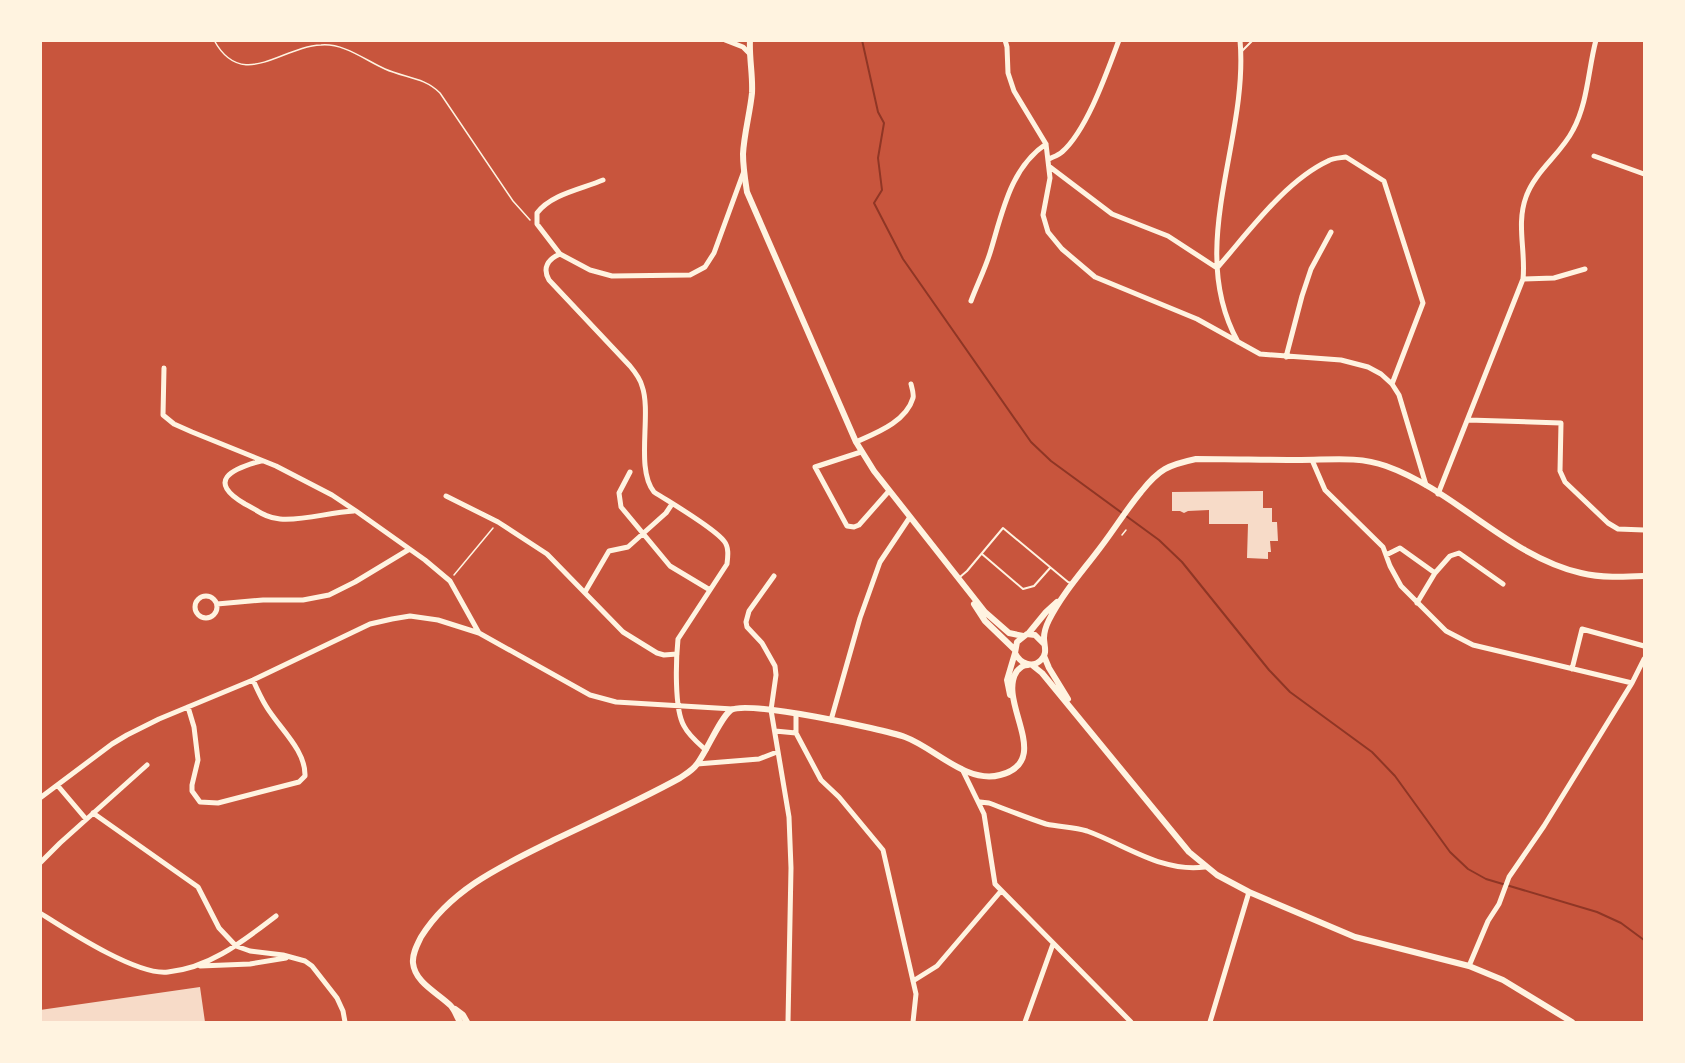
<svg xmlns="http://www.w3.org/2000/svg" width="1685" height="1063" font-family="'Alegreya Sans',sans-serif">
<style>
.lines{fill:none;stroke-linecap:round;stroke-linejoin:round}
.stream{stroke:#8f3625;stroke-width:2}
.building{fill:#f7dbc8}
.path{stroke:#fff3e0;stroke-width:1.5}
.service{stroke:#fff3e0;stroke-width:2}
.minor{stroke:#fff3e0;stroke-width:5}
.tertiary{stroke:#fff3e0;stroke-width:6}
</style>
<rect width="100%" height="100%" fill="#c8553d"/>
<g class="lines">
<path class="stream" d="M862,40L878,112L884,123L878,158L882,190L874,203L903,259L1031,442L1051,461L1159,540L1182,562L1269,670L1290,692L1372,752L1395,776L1450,852L1468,869L1486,879L1597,912L1621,923L1644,940"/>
</g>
<path class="building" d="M1263,491V508H1272V522H1277L1278,541H1270L1271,552H1268V559L1247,558L1248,524H1209V510L1188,511L1184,513L1180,511H1172V492Z
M200,987L205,1022H40V1010Z"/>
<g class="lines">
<path class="path" d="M214,40C242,92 282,46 321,45C344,43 365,60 385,69C405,78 424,77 440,93L513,201L530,220
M1122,535L1126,530
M454,575L493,528"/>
<path class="service" d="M1242,51L1253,40
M982,554L1023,589L1034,586L1050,568
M960,577L967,571L1003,528L1068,582L1071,583"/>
<path class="minor" d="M725,40L743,47L750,54
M1005,40L1007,47L1008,73L1014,91L1046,144L1050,178L1043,215L1048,232L1062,249L1095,277L1197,319L1260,354L1341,360L1368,367L1381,374L1392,384L1399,395L1426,485
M1594,156L1644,174
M1049,159C1053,157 1059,155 1062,152C1087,130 1107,72 1119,40
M1050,167L1112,214L1168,236L1217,268C1248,233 1285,181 1328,161C1333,158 1340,158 1346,157L1384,181L1423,303L1392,384
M603,180C582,189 551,194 537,213V224L560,254L590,270L612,276L690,275L705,267L714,253L744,171
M560,254C548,259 542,268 549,280L630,366C635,372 640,378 642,386C652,413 635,469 654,492C671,503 713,527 724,541C729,547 728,556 727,564L678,639C676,659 674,709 684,726C689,736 698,743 706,750
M1523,279L1554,278L1585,269
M971,301C977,285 985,269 990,253C1002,214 1010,168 1046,144
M1238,342C1185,247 1249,141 1240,40
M1286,357L1302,296L1311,269L1331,232
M164,368L163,415L174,424L192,432L276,466L332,495L356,511L425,560L450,581L479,633
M1468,420L1561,423L1560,471L1565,482L1608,523L1618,529L1644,530
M856,442C876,433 906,422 913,398C914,394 912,388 911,384
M861,452L815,467L847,526L854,527L859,525L889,491
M1312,460L1325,490L1383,547L1390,566L1401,586L1446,631L1473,645L1632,683
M261,461C231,469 206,481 245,504C257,510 266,518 280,519C305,521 329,512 354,511
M630,472L619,493L621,507L670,566L710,590
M1438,494L1523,279C1526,252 1516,224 1526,197C1535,171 1561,154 1573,130C1588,102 1588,70 1596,40
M446,496L498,522L547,554L623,632L657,653L664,655L677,654
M1386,555L1400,548L1435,573L1417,603
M1435,573L1450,556L1459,553L1503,584
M774,576L749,611L746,622L747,627L762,643L775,666L776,675L771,710L789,817L791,868L788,1022
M585,592L609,551L628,547L666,513L672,504
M195 607a11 11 0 1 1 22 0a11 11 0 1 1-22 0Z
M217,604L263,600H303L329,595L355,582L408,550
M1572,669L1582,629L1644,646
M188,707L194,727L198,760L192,785V791L200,802L218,803L299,782L305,776C306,750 279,728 266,706C261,698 257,689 253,680
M796,714V733L821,780L839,797L883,850L916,994L913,1022
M831,720L860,618L880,562L910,517
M775,731L796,733
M697,764L759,759L777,752
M962,769L984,814L995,884L1131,1022
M58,786L86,819
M40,798L112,744L127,735L159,719L253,680L370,624L392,619L410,616L438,620L479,633L590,695L616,702L733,709
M980,802L989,803C1008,810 1027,818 1046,824C1059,827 1074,827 1087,831C1126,845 1162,873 1205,867
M93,813L198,887L219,928L236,946L250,951L283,955L305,961L312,966L337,998L343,1011L345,1022
M40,863L60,843L147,765
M40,913C67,930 137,976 168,972C210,968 243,941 276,916
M200,966L250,964L286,958
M1469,966L1488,921L1499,904L1509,877L1544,826L1632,683L1644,659
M913,981L937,966L1001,891
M1025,1022L1053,944
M1210,1022L1249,892"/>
<path class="tertiary" d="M750,40C749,58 753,75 752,93C750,113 744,134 743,154C743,167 745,179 747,192L856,442L874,471L985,612L1009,633L1023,636
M974,604L985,621L1014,649
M1028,634L1046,612L1057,602
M1044,644L1035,635L1027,634L1017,642L1015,653C1020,663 1032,669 1041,660C1048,653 1044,646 1044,638C1044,632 1046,626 1049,620C1062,594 1082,572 1100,548C1114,530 1126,510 1141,492C1159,469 1168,465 1196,459C1231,459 1266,460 1301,460C1329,460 1359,456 1386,466C1456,491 1508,556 1581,573C1601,578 1624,577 1644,576
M1044,656L1049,668L1068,699
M1032,665L1042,673L1189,852L1217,875L1249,892L1355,937L1469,966L1503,980L1572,1022
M1010,695L1007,680L1015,653
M455,1009L463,1015L467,1022
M460,1022C457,1017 455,1011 451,1006C438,993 415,983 413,963C412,954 417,945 421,937C452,887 506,864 556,839C598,819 640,800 680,778C686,774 693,770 697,764C707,751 720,718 731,710C747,700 883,729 905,737C935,748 966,784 1000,775C1055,761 996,701 1017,671C1021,667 1023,665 1028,665"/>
</g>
<rect width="1685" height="1063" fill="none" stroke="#fff3e0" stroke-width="84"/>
</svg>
